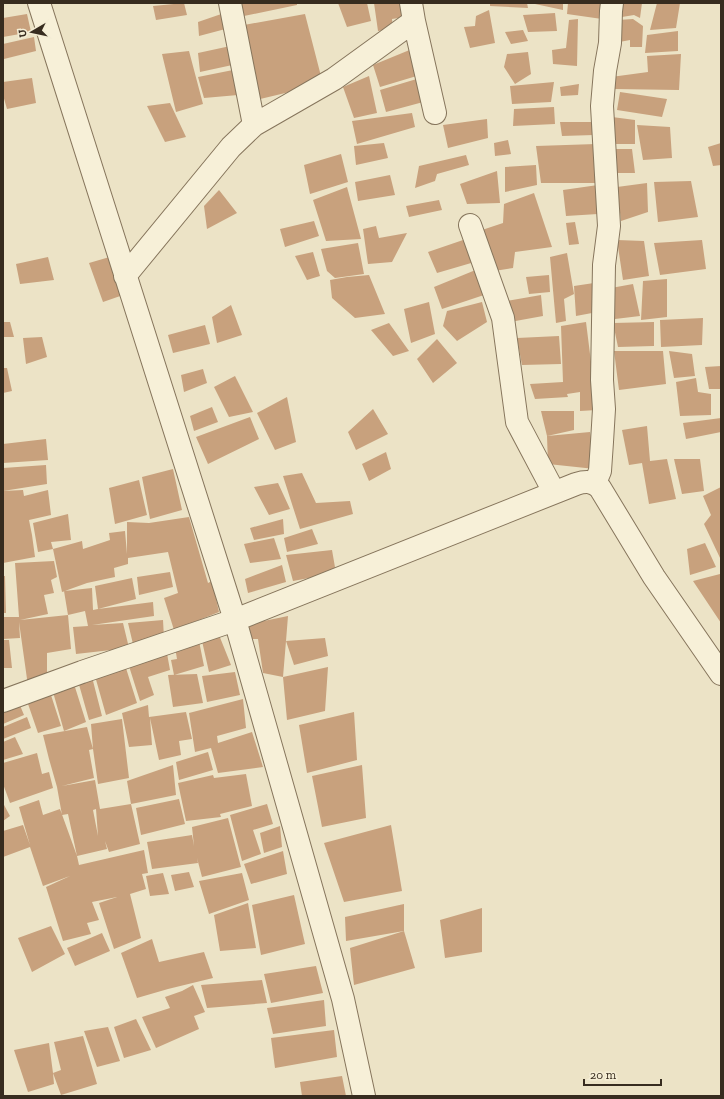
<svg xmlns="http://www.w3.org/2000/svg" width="724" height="1099" font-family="'Zilla Slab',serif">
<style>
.building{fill:#c8a17d;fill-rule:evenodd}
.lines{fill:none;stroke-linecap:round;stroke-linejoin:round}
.minor-casing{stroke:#86755c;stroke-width:24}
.minor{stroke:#f7f0d8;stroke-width:22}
</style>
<rect width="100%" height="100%" fill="#ece3c6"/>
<path class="building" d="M184,3L187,15L156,20L153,6Z
M237,3H297V5L239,17Z
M338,3H367L371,21L347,27Z
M374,3H403L405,17L392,19L393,29L378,31Z
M490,3H527L528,8L490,6Z
M535,3H563V10L535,4Z
M568,3H606L602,19L567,14Z
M618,3H642L640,18L634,15L616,18Z
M657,3H680L676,28L650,30Z
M489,10L495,43L470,48L464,27L475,26L476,16Z
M230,11L233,27L199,36L198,22Z
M555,13L557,31L528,32L523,15Z
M27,14L31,32L3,37V18Z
M305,14L323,84L256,100L244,25Z
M578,19L577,66L553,64L552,50L566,48L569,20Z
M633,19L643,26L642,47H630V40L614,43L618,20Z
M523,30L528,41L511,44L505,32Z
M678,31V51L645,53L647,35Z
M34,37L36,51L4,59L3,44Z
M235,45L237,64L200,72L198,53Z
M412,49L420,75L380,87L373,65Z
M189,51L203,104L176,112L162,54Z
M528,52L531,74L515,84L504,67L507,54Z
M681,54L679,90L614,89L611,77L648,72L647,56Z
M238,69V95L204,98L198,77Z
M369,76L377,113L354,118L343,87Z
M32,78L36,103L7,109L3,95V82Z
M420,78L427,101L386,112L380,90Z
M554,82L551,102L512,104L510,86Z
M579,84L578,95L561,96L560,87Z
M620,92L667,99L662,117L617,110Z
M170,103L186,137L165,142L147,106Z
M554,107L555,124L513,126L514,109Z
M412,113L415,127L357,144L352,121Z
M612,117L635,120V144H608Z
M487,119L488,138L448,148L443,125Z
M560,122H593L594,135L562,136Z
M637,125L670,127L672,158L643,160Z
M508,140L511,154L495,156L494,143Z
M384,143L388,158L356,165L354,146Z
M721,143V165L713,166L708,147Z
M596,144L598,183H541L536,146Z
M611,149H632L635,173H613Z
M341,154L348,182L310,194L304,165Z
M466,155L469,165L437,174L435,181L415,188L419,166Z
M536,165L537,185L505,192V167Z
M497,171L500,203L467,204L460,184Z
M390,175L395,195L358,201L355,182Z
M691,181L698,217L658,222L654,182Z
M647,183L648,212L621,221L617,187Z
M598,185V214L566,216L563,190Z
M347,187L361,239L326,241L313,200Z
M219,190L237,213L207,229L204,206Z
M534,193L552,247L515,252L513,268L488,272L476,232L503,223L504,204Z
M439,200L442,210L409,217L406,206Z
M314,221L319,236L285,247L280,229Z
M575,222L579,244L569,245L566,223Z
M376,226L379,238L407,233L392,262L368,264L363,229Z
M466,239L478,261L437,273L428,252Z
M617,240L644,241L649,276L623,280Z
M702,240L706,269L660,275L654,243Z
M358,243L364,274L335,278L327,271L321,249Z
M313,252L320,276L307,280L295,256Z
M567,253L574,294L564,299L566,321L556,323L550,257Z
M113,256L126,294L103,302L89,263Z
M48,257L54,280L20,284L16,264Z
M478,269L487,294L442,309L434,287Z
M369,275L385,314L355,318L332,298L330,280L347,277Z
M549,275L550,292L529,294L526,277Z
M667,279V317L641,320L643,281Z
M594,283L592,313L576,316L574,286Z
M633,284L640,316L615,319L611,288Z
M541,295L543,316L510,322L507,301Z
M429,302L435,334L411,343L404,309Z
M482,302L487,322L457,341L443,326L447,311Z
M231,305L242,335L217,343L212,317Z
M703,318L702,345L661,347L660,320Z
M3,322H10L14,337H3Z
M586,322L597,410L580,411V392L567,394L568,397L535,399L530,384L563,382L561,326Z
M654,322V346L618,347L613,323Z
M389,323L409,351L393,356L371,330Z
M205,325L210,344L173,353L168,335Z
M559,336L561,364L522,365L517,338Z
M42,337L47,357L26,364L23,338Z
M437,339L457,363L433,383L417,359Z
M614,351H663L666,384L619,390Z
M669,351L692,354L695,376L674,378Z
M721,366V389H709L705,367Z
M3,368H7L12,391L3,393Z
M203,369L207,383L184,392L181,375Z
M235,376L253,412L229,417L214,387Z
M696,378L698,392L711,394V415L680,416L676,382Z
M287,397L296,442L275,450L257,413Z
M212,407L218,422L194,431L190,416Z
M373,409L388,434L356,450L348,432Z
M541,411H574V430L547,436Z
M250,417L259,439L208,464L196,437Z
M721,418V432L686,439L683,423Z
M647,426L650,461L667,459L676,499L649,504L642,463L629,465L622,430Z
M590,432L595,469L548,464L547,436Z
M46,439L48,460L3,463V444Z
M386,452L391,469L369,481L362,464Z
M674,459H700L704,491L682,494Z
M46,465L47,484L3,491V468Z
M173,469L182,510L150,519L142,477Z
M302,473L316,503L350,501L353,514L300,529L283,476Z
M139,480L147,515L115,524L109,488Z
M278,483L290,509L269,515L254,487Z
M721,487V560L704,524L711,515L703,496Z
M23,490L24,496L48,490L51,515L29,520L32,535L35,557L3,563V491Z
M68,514L71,540L51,542L53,549L82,541L83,549L110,540L109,533L125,531L127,554V522L149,523L189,517L208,583L212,581L219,612L174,630L164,598L178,593L168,552L128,558V564L114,568L115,577L87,583L62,592L53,549L38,552L33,523Z
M283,519L284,534L254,540L250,528Z
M312,529L318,544L287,552L284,538Z
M274,538L281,559L250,563L244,544Z
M705,543L716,567L690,575L687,549Z
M332,550L336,573L293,581L286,555Z
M54,561L57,577L51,580L54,593L44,595L48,614L20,620L68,615L64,591L92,588L93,610L98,609L95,586L132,578L136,599L98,609L153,602L154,616L92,625L123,623L129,648L76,654L73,627L88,626L85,611L68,615L71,649L47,653V680L28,686L19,622L20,638L3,639V617H19L15,563Z
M282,565L286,582L248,593L245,579Z
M170,572L173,587L139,595L137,577Z
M720,574L721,576V623L693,581Z
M3,576H5L6,613H3Z
M288,616L286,641L325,638L328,656L294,665L286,641L283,677L263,673L258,639H247L249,624Z
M163,620L164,638L133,644L128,623Z
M219,635L231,665L209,672L202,641Z
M3,640H9L12,668H3Z
M199,641L204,666L174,675L171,660L177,659L175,647Z
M166,648L170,670L148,677L154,695L140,701L128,663Z
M125,665L137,703L106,715L95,676Z
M328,667L325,711L287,720L283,677Z
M235,672L240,695L207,702L202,676Z
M197,674L203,703L173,707L168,675Z
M92,677L102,716L89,720L78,681Z
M74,684L86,722L64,731L53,692Z
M50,692L61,726L38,733L27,701Z
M243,699L246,728L217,736L218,743L252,732L263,767L218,773L211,748L195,752L189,713Z
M19,703L24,715L3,724V708Z
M148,705L149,717L186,712L192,739L179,741L181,755L159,760L150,718L152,745L129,747L122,713Z
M354,712L357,760L307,773L299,725Z
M27,717L31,728L3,739V727Z
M122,719L129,778L98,784L93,749L89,750L94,778L62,786L95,780L100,809L131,804L140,844L109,852L105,841L107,849L77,856L79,865L144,850L148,873L142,874L146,889L130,894L141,938L114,949L99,903L117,897L92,902L99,920L87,923L91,934L63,941L46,887L70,876L43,886L30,847L3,857V831L23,825L30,845L19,807L39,800L43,815L60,809L77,856L68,814L62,815L57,787L49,759L43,735L87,727L93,749L91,724ZM96,809L98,836L93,810Z
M15,737L23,754L3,760V742Z
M208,752L213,770L179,780L176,762Z
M37,753L42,774L49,772L53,788L10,803L3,784V763Z
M173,765L176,795L131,804L127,781Z
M362,765L366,818L322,827L312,776Z
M246,774L252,806L220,814L221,817L186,821L178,783L213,775L214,778Z
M179,799L185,824L141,835L136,808Z
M3,803L10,816L3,821Z
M267,804L273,824L253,830L261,854L242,861L230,815Z
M228,818L241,867L202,877L197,858L198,863L152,869L147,842L192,835L194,846L192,827Z
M391,825L402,891L344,902L324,843Z
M280,826L282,847L264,853L260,833Z
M283,851L287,874L251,884L244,864Z
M189,872L194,887L175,891L171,875Z
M163,873L169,894L150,896L146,876Z
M242,873L249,900L209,914L199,881Z
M294,895L305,944L261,955L252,905Z
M248,903L256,948L220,951L214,915Z
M404,904V931L346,941L345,917Z
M482,908V952L445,958L440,920Z
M51,926L65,954L32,972L18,938Z
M404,931L415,968L354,985L350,948Z
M102,933L110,951L75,966L67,948Z
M152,939L159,962L204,952L213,978L168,989L137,998L121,953Z
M316,966L323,993L271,1003L264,974Z
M262,980L267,1003L207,1008L201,985Z
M193,985L205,1012L194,1016L199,1029L156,1048L142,1017L170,1008L165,997L182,991Z
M324,1000L326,1026L273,1034L267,1008Z
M136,1019L151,1050L124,1058L114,1027Z
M108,1027L120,1061L97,1067L84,1031Z
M334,1030L337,1057L275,1068L271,1038Z
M83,1036L97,1084L61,1095L53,1073L54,1084L28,1092L14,1050L49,1043L53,1073L61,1070L54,1042Z
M342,1076L346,1096H302L300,1082Z"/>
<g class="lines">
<g class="minor-casing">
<path id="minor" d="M39,3L235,620L343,999L364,1096
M230,3L254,125
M411,3L414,21
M470,225L503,318L517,422L554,492
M125,276L231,147L254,125L334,79L414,21L435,113
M595,483L600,471L602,442L604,409L602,380L604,265L609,226L602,106L605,71L610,43L611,11L612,3
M3,701L82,672L235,620L576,484C586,481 593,481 600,488L654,577L721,674"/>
</g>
<use href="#minor" class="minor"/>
</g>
<rect width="724" height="1099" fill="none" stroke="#372c1f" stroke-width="8"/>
<g transform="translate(32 32) rotate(261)" stroke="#f4edd5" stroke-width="3" paint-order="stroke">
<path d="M0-3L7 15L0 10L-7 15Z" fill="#372c1f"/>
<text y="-6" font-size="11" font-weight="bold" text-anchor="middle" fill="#372c1f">U</text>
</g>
<path d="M584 1079v6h77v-6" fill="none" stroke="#372c1f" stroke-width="2"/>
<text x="590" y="1079" font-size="12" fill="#372c1f" stroke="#f4edd5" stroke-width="3" paint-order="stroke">20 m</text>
</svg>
